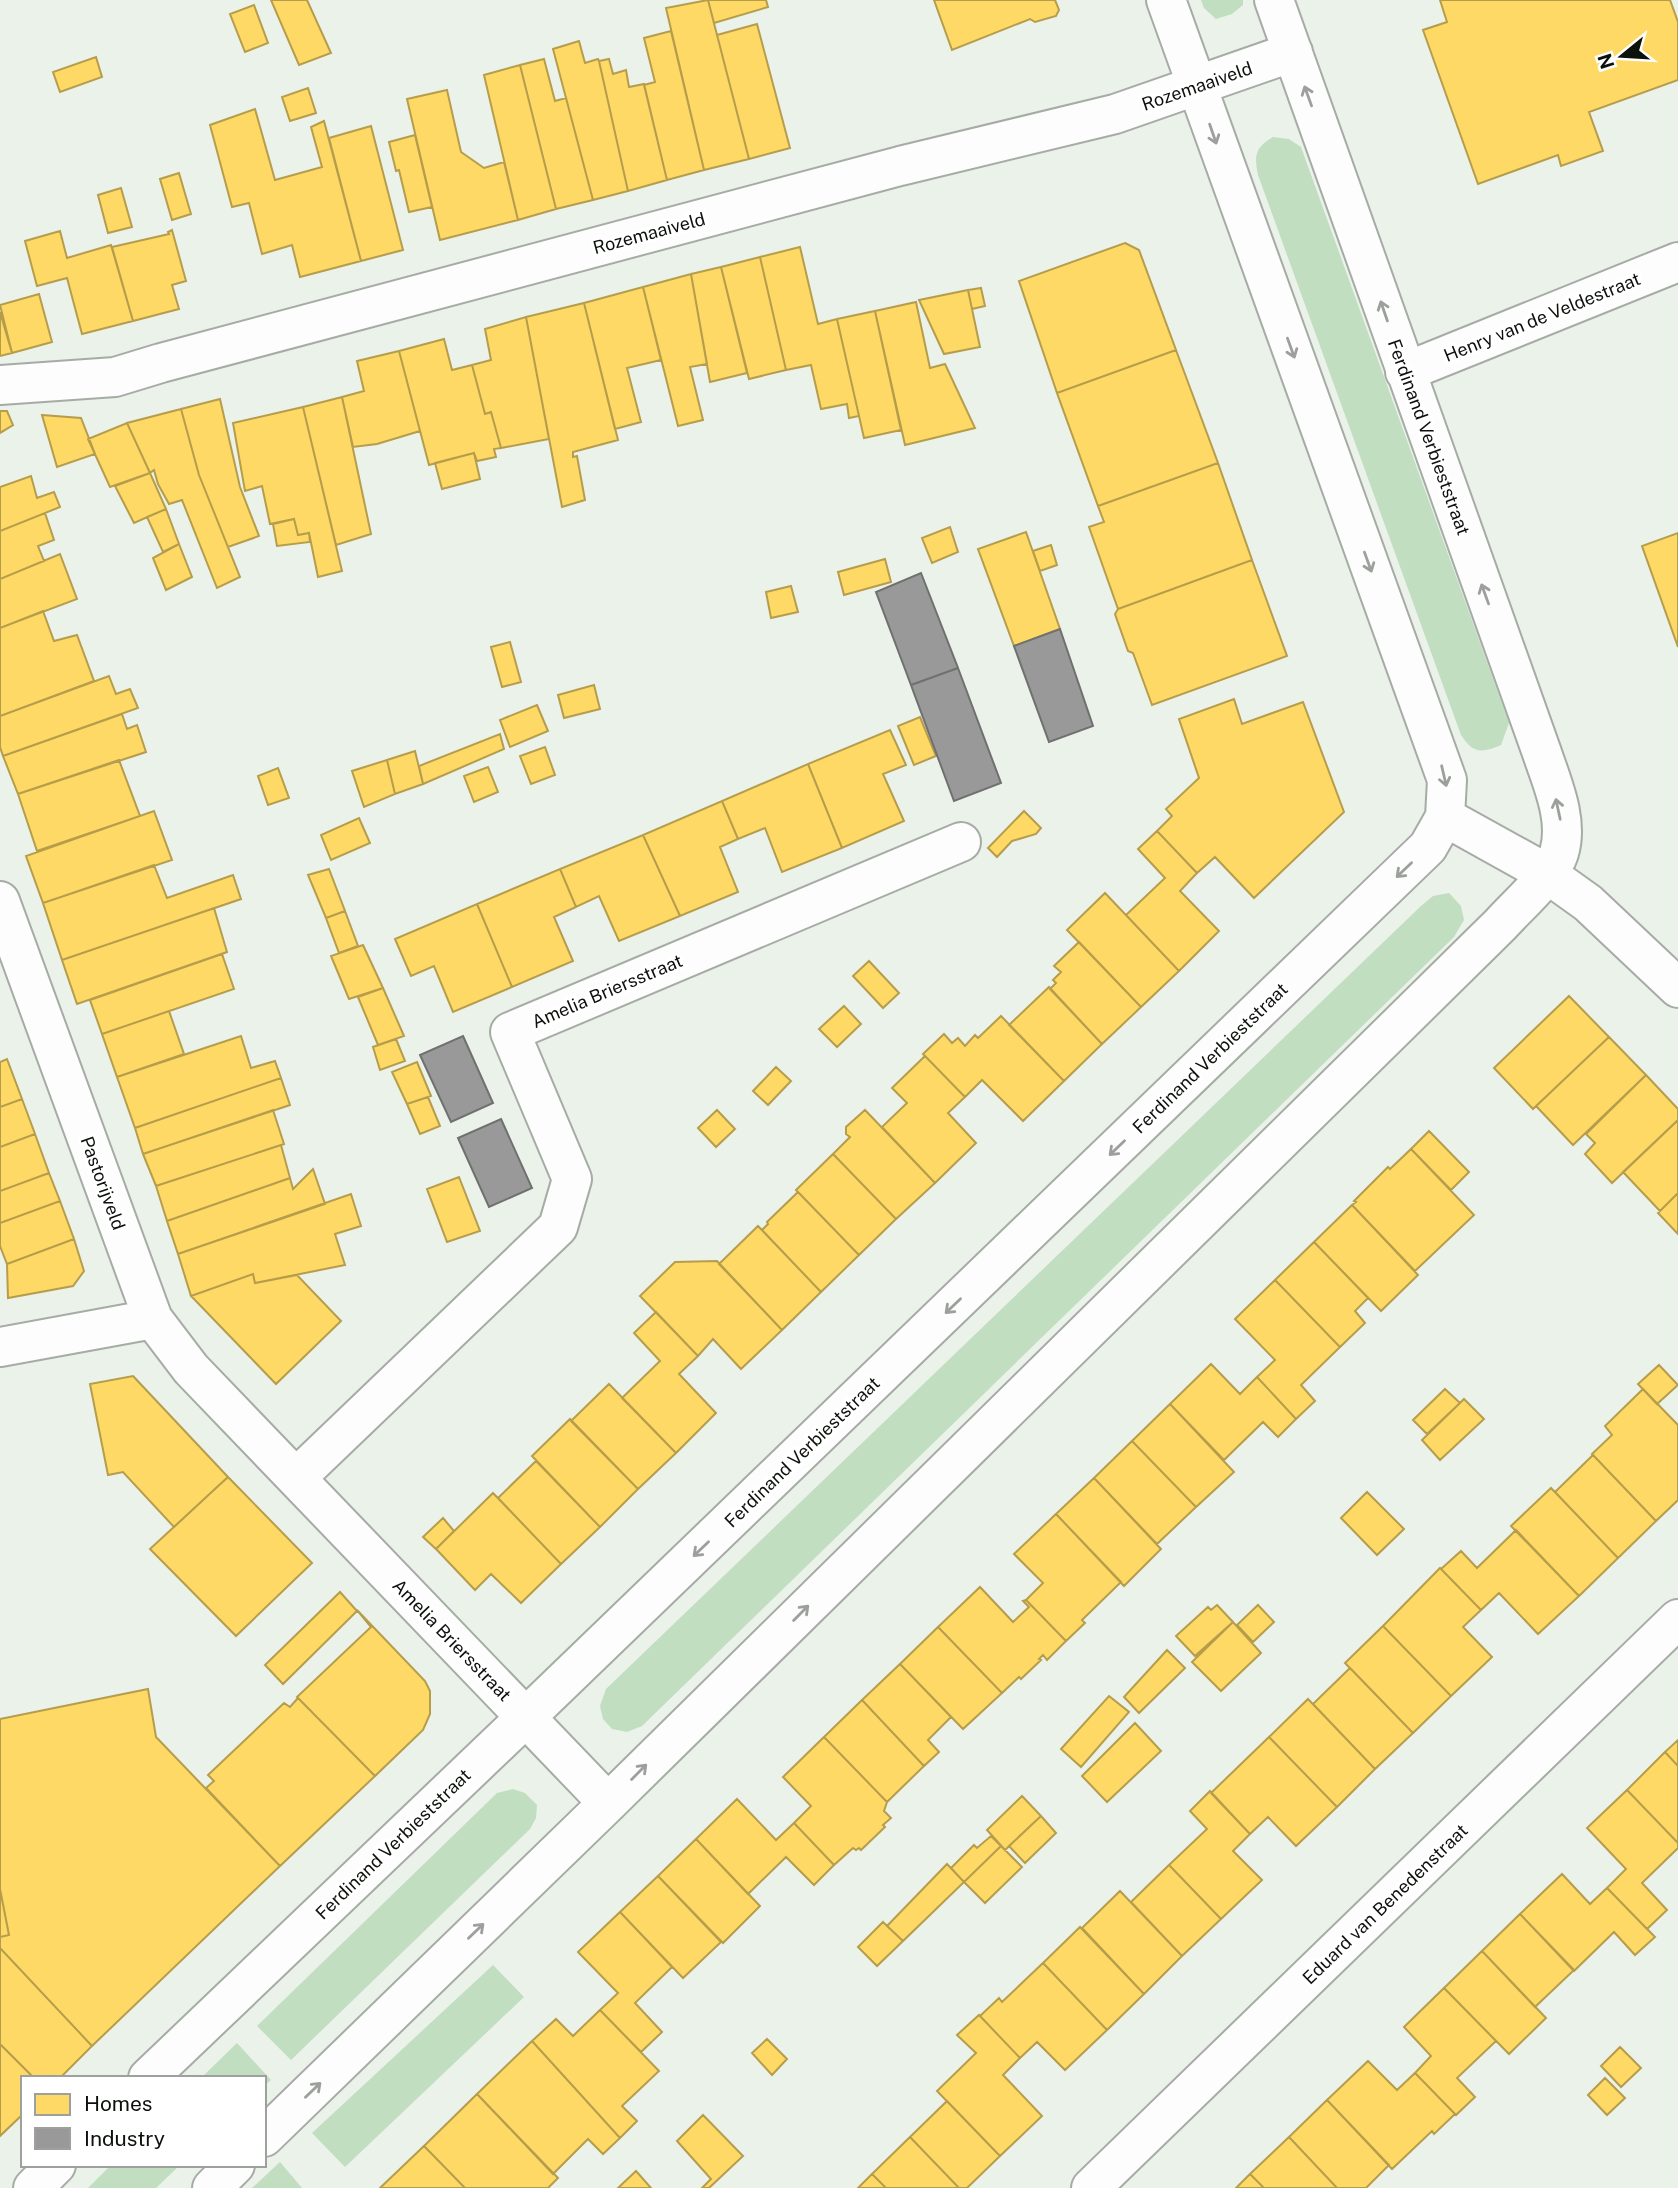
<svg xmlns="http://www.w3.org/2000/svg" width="1678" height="2188" font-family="'Public Sans',sans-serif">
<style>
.green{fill:#c1dec1}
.homes{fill:#ffd966;stroke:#b69d4b;stroke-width:2}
.industry{fill:#999;stroke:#6f706f;stroke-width:2}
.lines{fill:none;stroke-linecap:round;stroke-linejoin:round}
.minor-casing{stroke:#a6aca5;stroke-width:42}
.minor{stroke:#fcfdfc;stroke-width:38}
.oneway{stroke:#9c9f9c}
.labels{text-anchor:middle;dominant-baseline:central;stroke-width:7;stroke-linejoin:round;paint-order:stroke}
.street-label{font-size:18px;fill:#0d110c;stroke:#fff}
</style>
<rect width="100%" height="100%" fill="#eaf2ea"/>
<path class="green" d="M1201,0H1243V5L1232,14L1216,19L1204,8Z
M1273,137L1289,139L1301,147L1509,723L1501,745C1482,753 1473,754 1461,735L1258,175C1254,155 1255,148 1273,137Z
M1449,893L1461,906L1464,920L1454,937L642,1726L627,1732L612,1729L603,1719L600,1706L606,1689L1421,906L1433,896Z
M513,1789L525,1793L537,1805L536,1818L530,1829L291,2060L257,2026L497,1793Z
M493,1965L524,1997L345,2167L312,2133Z
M237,2043L271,2080L264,2086V2078H201Z
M280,2162L302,2188H252Z
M111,2165H180L156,2188H88Z"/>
<path class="homes" d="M271,0H307L331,53L299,65Z
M708,0H766L768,7L714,23Z
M708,0L749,159L704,170L666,8Z
M934,0H1055L1059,10L1056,16L1035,22L1030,19L952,50Z
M1440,0H1670L1678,22V80L1589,112L1603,151L1561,166L1558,155L1478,184L1423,30L1447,22Z
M254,5L268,43L245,52L230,14Z
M757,24L790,148L749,159L717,35Z
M671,31L704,170L667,180L644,85L655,82L644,38Z
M579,41L585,63L598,59L599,61L628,191L593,200L553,49Z
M96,57L102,77L60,92L53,72Z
M544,59L555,101L566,98L593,200L556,209L520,65Z
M609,59L613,74L626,70L629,87L644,84L667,180L628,191L599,61Z
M520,65L556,209L518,220L484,75Z
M308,88L316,113L290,121L282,97Z
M447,90L461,152L484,168L504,162L518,220L440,240L407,99Z
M255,109L275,180L322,167L311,127L324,121L361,261L300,277L292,245L262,254L249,203L232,207L210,125Z
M371,126L403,250L361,261L329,138Z
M415,135L432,207L409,212L399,170L396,171L389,142Z
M179,173L191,214L172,220L160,179Z
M121,188L132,227L108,233L98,195Z
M172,230L186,281L172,285L179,309L133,321L112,247L169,234L168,232Z
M60,231L67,258L111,245L133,321L82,334L67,278L37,286L25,241Z
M1125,243L1139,250L1176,350L1057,393L1019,281Z
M800,247L818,324L837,319L859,416L849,418L847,404L821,409L811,365L786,370L760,257Z
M760,257L786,370L749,379L721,267Z
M721,267L747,373L710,382L691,274Z
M691,274L707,364L690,367L703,420L678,426L643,287Z
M643,287L661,360L627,368L641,422L615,429L584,303Z
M981,288L985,306L972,309L968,290Z
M968,290L980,347L944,354L919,300Z
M39,294L52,342L12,353L0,305Z
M916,302L930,368L945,364L975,428L905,445L875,311Z
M584,303L618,440L573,452V457L577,456L585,500L562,507L526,317Z
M875,311L901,430L864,438L837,319Z
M0,312L12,353L0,356Z
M526,317L549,439L501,448L491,412L485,414L472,365L491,360L485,329Z
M444,339L452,370L472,365L485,414L491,412L501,448L494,449L496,457L477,461L474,453L429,465L399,351Z
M1176,350L1218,463L1098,506L1057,393Z
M399,351L420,431L377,444L353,447L342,397L364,391L357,361Z
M342,397L371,534L336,545L303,407Z
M220,399L240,487L259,536L228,547L199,475L181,409Z
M303,407L342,571L318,577L309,533L298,535L294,519L270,524L262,486L245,491L233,423Z
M181,409L199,475L240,577L217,588L182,500L169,504L158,484L154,470L150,473L127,423Z
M0,411H7L13,425L0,433Z
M42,415L81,418L95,454L57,467Z
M127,423L150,473L110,487L88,439Z
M474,453L480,479L442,489L435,463Z
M1218,463L1252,560L1118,609L1089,527L1104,522L1098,506Z
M150,473L166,509L134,523L115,486Z
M31,476L37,498L54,492L60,507L0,531V487Z
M166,509L179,544L163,552L147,517Z
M45,513L54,540L38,546L44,561L0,579V531Z
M294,519L298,535L309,533L310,542L277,546L273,524Z
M950,527L958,552L932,563L922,538Z
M1026,532L1060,629L1014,646L978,549Z
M1678,533V647L1642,546Z
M179,544L192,577L166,590L153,558Z
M1051,545L1057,565L1040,571L1033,551Z
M60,554L77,599L0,628V579Z
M885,559L891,582L844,595L838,572Z
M1252,560L1287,656L1152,705L1133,653L1128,651L1115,614L1118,609Z
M791,586L798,612L771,618L766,592Z
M43,611L54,641L77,635L94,681L0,716V628Z
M510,642L521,682L502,687L491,647Z
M109,676L116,694L130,689L138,708L3,756L0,747V716Z
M594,685L600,709L564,718L558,695Z
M1234,699L1242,724L1303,702L1344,812L1254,898L1215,857L1197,873L1157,831L1172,816L1166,809L1199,778L1179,719Z
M537,705L548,731L510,747L500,720Z
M122,714L127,729L137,725L146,752L18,794L3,756Z
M920,717L936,756L914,765L898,726Z
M890,730L906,765L883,774L904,821L842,848L808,764Z
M500,734L504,749L423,784L419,766Z
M545,747L555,775L531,784L520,756Z
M415,751L423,784L395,794L387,760Z
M119,760L140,816L37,851L18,794Z
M387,760L395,794L364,807L352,771Z
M808,764L842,848L782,872L765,828L738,839L722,801Z
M488,767L498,792L474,802L464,776Z
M278,768L289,798L268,805L258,776Z
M722,801L738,839L720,847L738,892L680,916L643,835Z
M154,811L172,860L43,903L26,856Z
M1024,811L1041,828L1036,834L1012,841L997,857L988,848Z
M359,818L370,843L331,860L321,835Z
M1157,831L1197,873L1180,891L1219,931L1179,971L1126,915L1165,878L1138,849Z
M643,835L680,916L619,941L599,896L576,907L560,869Z
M154,865L167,898L233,875L241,899L62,960L43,903Z
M329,869L345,911L326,918L308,875Z
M560,869L576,907L554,917L573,961L512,987L477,904Z
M1105,893L1179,971L1141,1007L1067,930Z
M477,904L512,987L453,1012L434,966L411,976L395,939Z
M214,908L227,952L77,1004L62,960Z
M345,911L358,946L339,953L326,918Z
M1079,942L1141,1007L1102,1044L1050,989L1056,983L1053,980L1061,972L1054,966Z
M363,945L383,988L349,999L331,956Z
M222,954L234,989L102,1034L90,1000Z
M869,961L899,993L883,1008L853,976Z
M1049,987L1102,1044L1064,1081L1009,1025Z
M383,988L404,1036L378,1045L358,997Z
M1569,996L1609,1037L1533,1109L1494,1068Z
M844,1006L861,1024L837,1047L819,1029Z
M169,1011L184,1054L117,1077L102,1034Z
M1001,1016L1064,1081L1023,1121L982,1080L965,1097L923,1054L944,1034L952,1043L958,1038L965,1046L975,1035L978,1038Z
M241,1036L251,1068L275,1061L281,1078L135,1128L117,1077Z
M1609,1037L1646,1075L1573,1145L1536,1106Z
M396,1039L405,1061L380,1070L373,1047Z
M925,1056L965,1097L948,1113L976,1143L935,1183L882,1127L907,1103L892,1088Z
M7,1059L22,1099L0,1107V1062Z
M417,1062L431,1096L407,1104L392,1072Z
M776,1067L791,1081L768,1105L753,1091Z
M1646,1075L1678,1109V1120L1612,1183L1585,1154L1595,1143L1586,1134Z
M281,1078L290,1105L143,1154L135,1128Z
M428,1097L440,1126L420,1134L407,1104Z
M22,1099L35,1134L0,1147V1107Z
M273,1110L284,1144L156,1186L143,1154Z
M717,1110L735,1129L716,1147L698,1128Z
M865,1110L935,1183L896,1219L833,1154L850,1137L846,1134V1127Z
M1678,1120V1193L1660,1211L1623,1172Z
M1429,1131L1469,1172L1451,1190L1411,1149Z
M35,1134L49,1173L0,1191V1147Z
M281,1145L290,1178L167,1221L156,1186Z
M1411,1149L1474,1215L1415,1271L1352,1205L1356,1202L1354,1201L1388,1167L1390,1169Z
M833,1154L896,1219L859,1255L796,1190Z
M313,1169L325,1204L178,1254L167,1221L290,1178L293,1189Z
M49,1173L60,1201L0,1223V1191Z
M459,1177L480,1231L447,1242L427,1189Z
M798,1192L859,1255L821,1292L762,1230L768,1224L767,1222Z
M1678,1193V1234L1658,1213Z
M351,1194L361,1226L335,1234L345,1265L255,1283L253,1274L191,1296L178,1254Z
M60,1201L74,1239L7,1264L0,1246V1223Z
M1352,1205L1418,1275L1381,1311L1314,1242Z
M758,1226L821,1292L782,1330L719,1264Z
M74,1239L84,1271L73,1286L8,1298L7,1264Z
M1314,1242L1368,1298L1355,1311L1365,1323L1340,1347L1275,1280Z
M717,1261L782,1330L741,1369L713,1339L698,1356L640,1296L675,1262Z
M253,1274L255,1283L297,1275L341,1321L276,1384L191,1296Z
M1275,1280L1340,1347L1301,1385L1315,1401L1296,1419L1257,1377L1275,1360L1235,1319Z
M656,1312L698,1356L679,1374L716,1413L676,1453L622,1398L660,1361L634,1333Z
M1211,1364L1240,1394L1257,1377L1296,1419L1278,1437L1263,1422L1224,1460L1170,1404Z
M1659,1365L1678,1385L1657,1404L1638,1384Z
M133,1376L228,1477L174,1527L123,1472L108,1475L90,1384Z
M609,1384L676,1453L638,1489L571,1421Z
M1445,1389L1460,1403L1427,1434L1413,1420Z
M1643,1389L1678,1425V1500L1656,1521L1592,1454L1612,1435L1605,1426Z
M1464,1399L1484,1419L1440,1460L1422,1440Z
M1170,1404L1234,1472L1196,1507L1132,1441Z
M570,1419L638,1489L600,1527L532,1456Z
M1132,1441L1196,1507L1157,1544L1094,1478Z
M1593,1455L1656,1521L1618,1558L1555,1492Z
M536,1461L600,1527L561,1564L498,1498Z
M228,1477L312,1563L236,1636L150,1549Z
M1094,1478L1161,1549L1124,1586L1056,1514Z
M1551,1488L1618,1558L1579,1596L1511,1526Z
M1367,1492L1404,1529L1377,1555L1341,1518Z
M493,1493L561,1564L521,1603L491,1574L475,1590L436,1549Z
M1056,1514L1121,1582L1082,1620L1085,1623L1066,1641L1026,1600L1043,1583L1014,1554Z
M443,1518L454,1531L436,1549L423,1537Z
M1516,1530L1579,1596L1538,1634L1499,1593L1481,1610L1441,1569L1461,1551L1477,1568Z
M1440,1568L1481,1610L1463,1627L1492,1657L1451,1696L1383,1626Z
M980,1587L1013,1622L1029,1607L1023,1601L1026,1600L1066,1641L1047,1660L1043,1655L1039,1659L1041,1660L1021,1679L1019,1677L1002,1693L938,1627Z
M340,1592L357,1611L283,1684L265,1665Z
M1217,1605L1233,1622L1195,1656L1176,1636L1208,1607L1211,1610Z
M1258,1605L1274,1622L1253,1642L1237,1625Z
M357,1610L425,1681L430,1691V1714L423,1730L375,1776L297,1697L371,1627Z
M1233,1622L1261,1653L1221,1691L1192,1662Z
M1383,1626L1451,1696L1413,1733L1345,1663Z
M938,1627L1002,1693L963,1729L900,1664Z
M1167,1650L1185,1668L1139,1713L1124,1697Z
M900,1664L951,1717L928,1740L939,1752L924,1766L862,1700Z
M1350,1668L1413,1733L1375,1769L1313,1704Z
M148,1689L156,1737L280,1866L92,2046L0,1948V1937L9,1935L0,1889V1719Z
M1109,1696L1129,1712L1081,1767L1061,1749Z
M298,1698L375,1776L280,1866L206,1788L214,1781L208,1775L284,1703L290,1707Z
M1308,1699L1375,1769L1337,1807L1269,1737Z
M862,1700L924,1766L887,1802L824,1737Z
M1135,1723L1161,1751L1107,1802L1082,1776Z
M824,1737L887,1802L884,1811L891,1818L883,1825L885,1827L861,1850L859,1848L856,1850L853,1848L834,1865L794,1823L811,1806L783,1777Z
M1269,1737L1337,1807L1296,1846L1268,1817L1250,1834L1211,1793Z
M1678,1740V1766L1665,1752Z
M1665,1752L1678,1766V1843L1627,1790Z
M1627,1790L1678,1843V1848L1642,1883L1667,1910L1647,1929L1607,1888L1626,1869L1587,1828Z
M1210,1791L1250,1834L1233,1851L1262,1880L1221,1919L1169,1865L1207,1829L1190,1811Z
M1022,1796L1041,1816L1005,1850L987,1830Z
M737,1799L776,1840L794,1823L834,1865L814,1885L786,1857L748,1894L696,1839Z
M1041,1816L1056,1833L1025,1863L1009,1846Z
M991,1836L1001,1846L964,1882L951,1868L974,1845L977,1848Z
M696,1839L760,1906L723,1943L658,1876Z
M1001,1846L1022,1867L985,1903L964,1882Z
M947,1864L964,1882L903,1941L887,1926Z
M1169,1865L1221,1919L1182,1956L1131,1902Z
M1562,1874L1590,1904L1607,1888L1655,1937L1635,1955L1614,1932L1574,1971L1520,1914Z
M658,1876L721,1942L683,1978L620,1912Z
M0,1889L9,1935L0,1937Z
M1120,1891L1182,1956L1144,1994L1082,1928Z
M620,1912L672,1967L635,2003L662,2032L641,2052L600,2010L618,1993L578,1952Z
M1520,1914L1574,1970L1535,2007L1482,1951Z
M883,1922L903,1941L877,1966L858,1947Z
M1080,1927L1144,1994L1107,2030L1043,1963Z
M0,1948L92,2046L60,2078H34L0,2044Z
M1482,1951L1546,2018L1509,2054L1444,1988Z
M1043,1963L1107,2030L1065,2070L1037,2042L1020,2058L980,2016L999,1998L1002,2002Z
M1444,1988L1496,2041L1457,2078L1475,2097L1456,2115L1415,2073L1431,2056L1404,2027Z
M600,2010L659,2071L622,2106L637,2121L620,2138L532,2041L556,2019L573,2036Z
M979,2015L1020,2058L1003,2075L1042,2116L1000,2156L937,2091L976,2053L957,2035Z
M767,2039L787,2059L772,2075L752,2053Z
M532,2041L620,2138L603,2154L588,2139L553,2174L477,2094Z
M0,2044L34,2078H23V2114L0,2136Z
M1620,2047L1641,2068L1621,2087L1601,2066Z
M1368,2061L1397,2090L1415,2073L1455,2114L1434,2134L1432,2131L1392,2169L1327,2100Z
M1605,2078L1625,2098L1607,2115L1588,2095Z
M477,2094L558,2178L548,2188H465L424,2146Z
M1327,2100L1389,2165L1366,2188H1337L1289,2137Z
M947,2101L1000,2156L967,2188H959L910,2137Z
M703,2115L743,2156L709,2188H702L711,2179L677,2141Z
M910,2137L959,2188H886L872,2174Z
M1289,2137L1337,2188H1264L1250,2174Z
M424,2146L465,2188H380Z
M636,2171L651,2188H618Z
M872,2174L886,2188H858Z
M1250,2174L1264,2188H1236Z"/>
<path class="industry" d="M921,573L958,668L911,685L876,592Z
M1060,629L1093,726L1049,742L1014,646Z
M958,668L1001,783L954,801L911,685Z
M463,1036L493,1103L451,1122L420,1055Z
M501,1119L532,1188L489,1207L458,1138Z"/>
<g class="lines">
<g class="minor-casing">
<path id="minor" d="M1405,372L1678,262
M0,385L115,377L161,363L900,166L1115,114L1293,52
M1445,817L1546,873L1588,903L1678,988
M0,901L153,1319L191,1369L608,1803
M0,1347L153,1319
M296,1478L558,1227L572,1179L510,1032L961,842
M148,2078L526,1717L1428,847L1445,817L1447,780L1166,0
M264,2137L608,1803L1501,924C1517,906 1552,876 1559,853C1569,820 1552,783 1542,753L1274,0
M33,2188L56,2165
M212,2188L235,2165
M1091,2188L1678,1619"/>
</g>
<use href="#minor" class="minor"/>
</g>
<defs><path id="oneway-shaft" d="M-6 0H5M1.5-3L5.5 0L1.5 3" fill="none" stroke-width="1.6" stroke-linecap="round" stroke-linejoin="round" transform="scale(1.75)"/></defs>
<g class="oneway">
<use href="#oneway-shaft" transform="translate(1308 96) rotate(-110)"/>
<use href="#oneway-shaft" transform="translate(1213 134) rotate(71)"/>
<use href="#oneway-shaft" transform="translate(1384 311) rotate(-109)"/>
<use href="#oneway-shaft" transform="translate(1291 348) rotate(70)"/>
<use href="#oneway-shaft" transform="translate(1368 562) rotate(70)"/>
<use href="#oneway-shaft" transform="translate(1485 594) rotate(-110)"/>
<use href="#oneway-shaft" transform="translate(1444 776) rotate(77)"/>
<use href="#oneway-shaft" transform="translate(1558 809) rotate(-102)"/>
<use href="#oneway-shaft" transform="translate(1404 870) rotate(136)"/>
<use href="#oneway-shaft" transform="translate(1117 1148) rotate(136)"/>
<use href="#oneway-shaft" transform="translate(953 1306) rotate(136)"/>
<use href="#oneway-shaft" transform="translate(701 1549) rotate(136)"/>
<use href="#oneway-shaft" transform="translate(801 1613) rotate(-45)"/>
<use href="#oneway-shaft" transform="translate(639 1772) rotate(-45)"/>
<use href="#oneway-shaft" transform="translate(476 1931) rotate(-44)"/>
<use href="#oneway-shaft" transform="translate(313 2090) rotate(-44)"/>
</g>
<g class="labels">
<g class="street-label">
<text transform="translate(1197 86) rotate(-19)">Rozemaaiveld</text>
<text transform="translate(649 233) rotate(-15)">Rozemaaiveld</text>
<text transform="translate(1542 317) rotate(-22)">Henry van de Veldestraat</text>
<text transform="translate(1429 437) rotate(70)">Ferdinand Verbieststraat</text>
<text transform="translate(607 991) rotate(-23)">Amelia Briersstraat</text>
<text transform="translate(1210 1058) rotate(-44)">Ferdinand Verbieststraat</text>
<text transform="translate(103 1183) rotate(70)">Pastorijveld</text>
<text transform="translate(802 1452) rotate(-44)">Ferdinand Verbieststraat</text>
<text transform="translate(452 1640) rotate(46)">Amelia Briersstraat</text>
<text transform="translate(393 1844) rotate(-44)">Ferdinand Verbieststraat</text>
<text transform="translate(1385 1904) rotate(-44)">Eduard van Benedenstraat</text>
</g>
</g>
<rect x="21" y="2076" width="245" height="91" fill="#ffffff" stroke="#9ea09e" stroke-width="2"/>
<rect x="35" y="2094" width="35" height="21" fill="#ffd966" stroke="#9ea09e" stroke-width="2"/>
<text x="84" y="2111" font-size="21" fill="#0d110c">Homes</text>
<rect x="35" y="2128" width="35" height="21" fill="#999999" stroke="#9ea09e" stroke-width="2"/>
<text x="84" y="2146" font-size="21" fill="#0d110c">Industry</text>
<g transform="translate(1622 56) rotate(252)" stroke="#ffffff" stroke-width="5" paint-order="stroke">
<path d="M0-5L12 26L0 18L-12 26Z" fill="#0d110c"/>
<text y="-10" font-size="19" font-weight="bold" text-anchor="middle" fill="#0d110c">N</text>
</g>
</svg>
